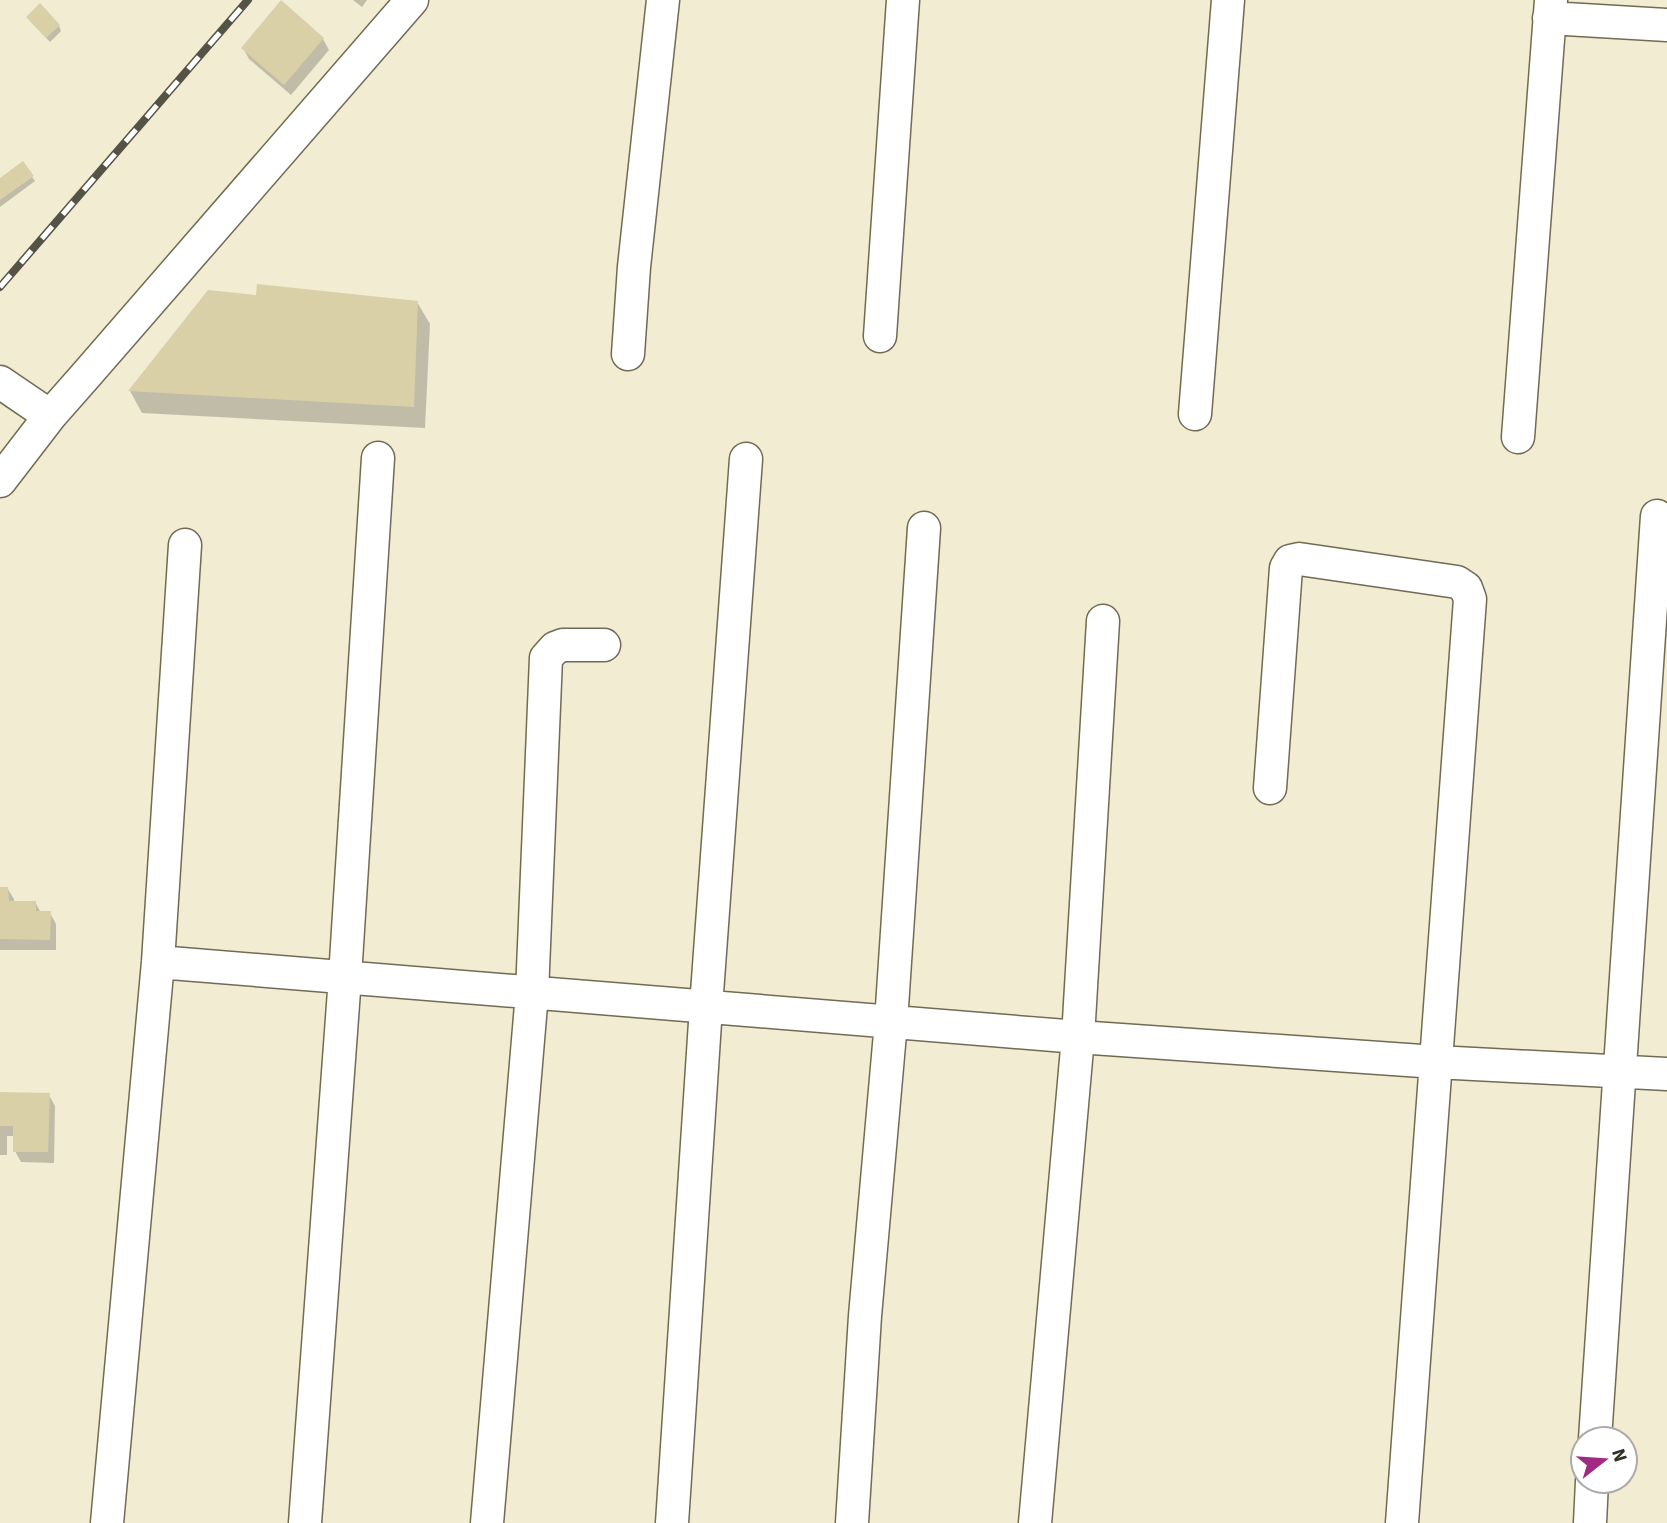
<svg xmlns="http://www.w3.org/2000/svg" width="1667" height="1523" font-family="'Source Sans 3',sans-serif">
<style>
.shadow{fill:#0003}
.building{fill:#dad0a8}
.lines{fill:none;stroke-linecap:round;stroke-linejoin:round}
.minor-casing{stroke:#706b54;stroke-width:35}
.minor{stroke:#fff;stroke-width:32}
.rail-casing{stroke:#555246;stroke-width:8}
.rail{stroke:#fff;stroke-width:5;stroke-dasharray:16;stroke-linecap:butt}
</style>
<rect width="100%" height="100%" fill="#f1ecd2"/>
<path class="shadow" d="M353,0H367L362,7Z
M31,22L59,26L61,31L50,42Z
M323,39L329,50L291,95L249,59L243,48Z
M32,177L35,181L0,207V180Z
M209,292L258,297L417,302L430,324L425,428L142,413L130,391Z
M0,888H7L14,899V903L35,902L41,913H50L56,924V950H0Z
M0,1094L49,1095L55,1106L54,1163L21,1162L15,1151V1136H7V1155H0Z"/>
<path class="building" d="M281,0L324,38L284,85L241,48Z
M40,3L60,25L46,38L26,17Z
M23,161L34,176L0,200V178Z
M257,284L418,301L414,407L128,391L208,290L256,295Z
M0,887H8L9,901H36V911H51L50,940L0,939Z
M0,1092L50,1093L48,1152H13V1126H0Z"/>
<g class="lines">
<g class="minor-casing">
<path id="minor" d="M1549,18L1667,25
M880,336L903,0
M628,354L634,267L663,0
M0,382L50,416
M1195,414L1228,0
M1518,437L1551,0
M0,481L50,416L87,374L412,0
M1270,788L1286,568L1290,561L1299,559L1457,582L1466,588L1470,599L1402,1523
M158,962L1078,1037L1436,1062L1667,1074
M1595,1439L1657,516
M107,1523L158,962L185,545
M305,1523L345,977L378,458
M487,1523L532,993L546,658L555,648L563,645H604
M672,1523L706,1007L746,459
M852,1523L865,1316L891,1022L924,528
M1035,1523L1078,1037L1103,621
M1590,1523L1592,1481"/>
</g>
<use href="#minor" class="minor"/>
<g class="rail-casing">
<path id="rail" d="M0,287L248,0"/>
</g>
<use href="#rail" class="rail"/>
</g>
<g transform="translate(1604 1460) rotate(73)"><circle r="33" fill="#ffffff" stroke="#adaba8" stroke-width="2"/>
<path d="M0-5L12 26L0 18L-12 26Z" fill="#a12a82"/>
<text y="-10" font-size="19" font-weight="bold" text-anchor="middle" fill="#312e25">N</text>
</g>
</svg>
